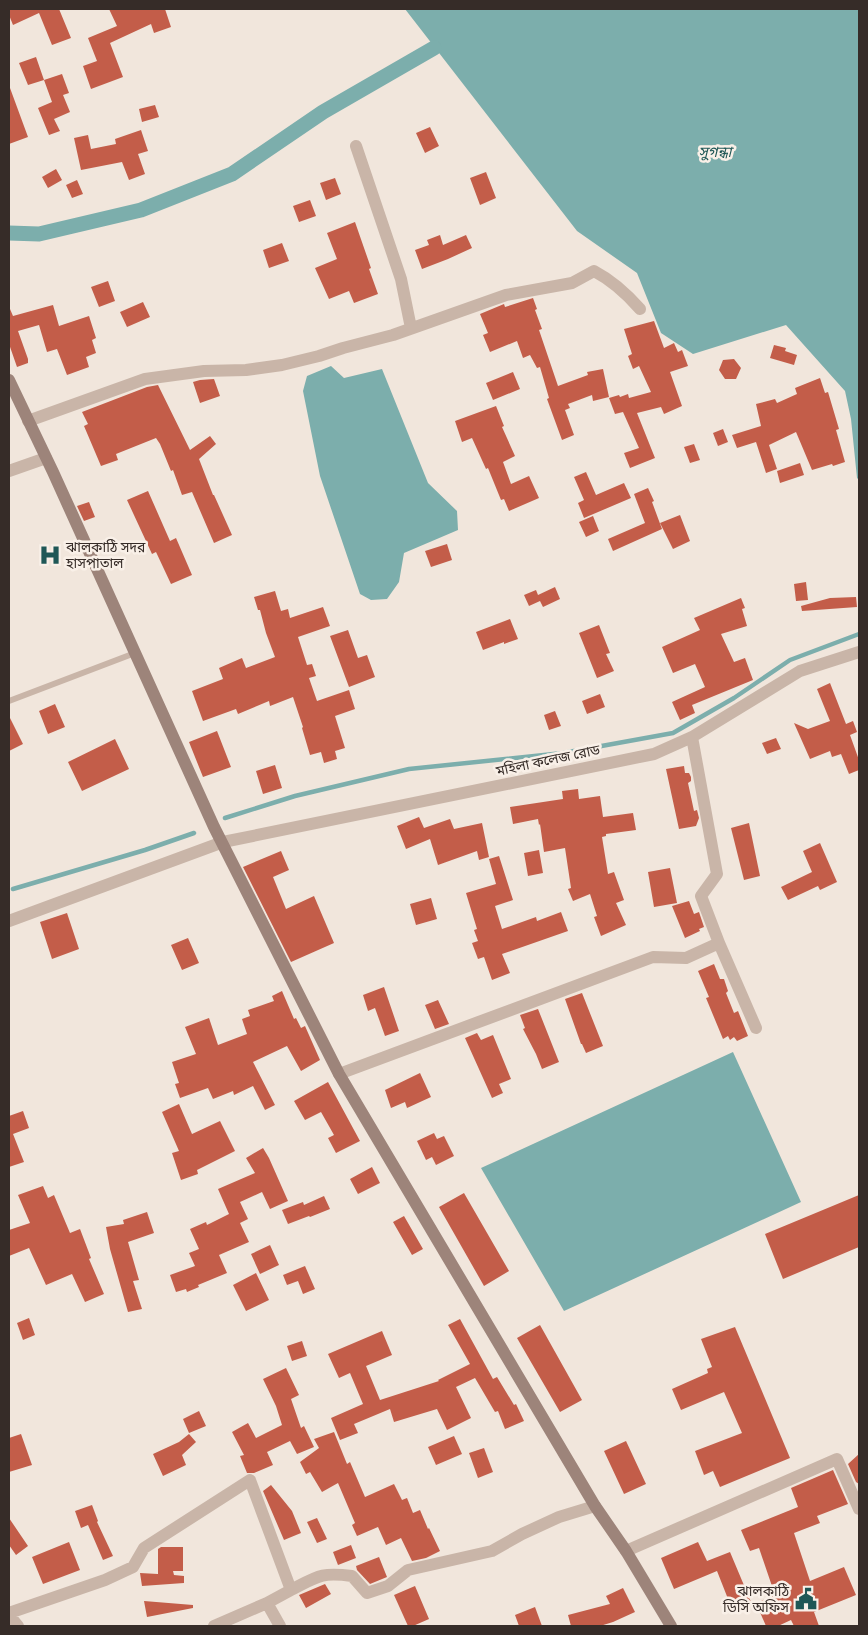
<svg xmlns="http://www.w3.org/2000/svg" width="868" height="1635" font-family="'Roboto Condensed','Noto Sans Bengali',sans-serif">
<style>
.water{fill:#7caeac}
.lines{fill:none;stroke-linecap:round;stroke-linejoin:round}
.stream{stroke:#7caeac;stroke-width:4.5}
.canal{stroke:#7caeac;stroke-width:15}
.building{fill:#c35d49}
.service{stroke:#c9b5a8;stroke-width:6}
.minor{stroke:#c9b5a8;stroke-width:12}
.secondary{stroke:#9d847a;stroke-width:12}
.labels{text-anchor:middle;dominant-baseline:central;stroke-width:5;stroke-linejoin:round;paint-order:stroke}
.poi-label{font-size:14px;fill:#362c28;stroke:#f9f0e8;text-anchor:start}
.street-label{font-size:14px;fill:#362c28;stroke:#f9f0e8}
.water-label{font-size:15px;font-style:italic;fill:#1f5756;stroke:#f9f0e8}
</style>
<rect width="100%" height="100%" fill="#f1e6dc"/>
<path class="water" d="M405,9H859V480L857,478L851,419L845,391L786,325L693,354L661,333L637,273L577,231Z
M331,366L344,378L382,369L428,483L457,511L458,530L404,553L399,582L387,599L371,600L360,594L320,476L303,391L307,376Z
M733,1052L801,1202L564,1311L481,1168Z"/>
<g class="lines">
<path class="stream" d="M225,818L295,796L409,769L563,753L673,733L734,698L790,660L859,634
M13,889L145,850L194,833"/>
<path class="canal" d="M9,233L39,234L141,210L232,174L323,112L434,48"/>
</g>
<path class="building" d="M9,9H59L71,38L52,45L39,13L13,25L9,15Z
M109,9H165L171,27L154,33L151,24L110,43L123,77L91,89L83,66L97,61L88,38L117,26Z
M36,57L44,80L28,85L19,63Z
M62,74L69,93L63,95L70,112L54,119L60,131L49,135L38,108L52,102L44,80Z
M9,88H10L28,137L9,144Z
M155,105L159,117L142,122L139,109Z
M430,127L439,146L425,153L416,133Z
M141,130L148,151L138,154L145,174L129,180L122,162L81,170L74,138L88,135L91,149L116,144L115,139Z
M56,169L62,180L48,188L42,177Z
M486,172L496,198L480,205L470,178Z
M335,178L341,194L326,200L320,183Z
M77,180L83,194L72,198L66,185Z
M310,200L316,216L299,222L293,206Z
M355,222L371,268L369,269L378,294L354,303L349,291L329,299L315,268L337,259L327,233Z
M440,235L443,245L466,235L472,248L448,259L422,269L415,250L429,245L427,240Z
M282,243L289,261L269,268L263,250Z
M108,281L115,301L99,307L91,287Z
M533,298L537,309L535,310L542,329L539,330L558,386L588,375L587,372L603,369L609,397L593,401L592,395L568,404L570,408L565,410L574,435L562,440L547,399L549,398L540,367L537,368L530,355L523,358L517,341L490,352L483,335L488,333L480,314L504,304L505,307Z
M143,302L150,317L127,327L120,312Z
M53,305L59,326L89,316L96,338L92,340L96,353L86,357L89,367L67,375L57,349L47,352L39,325L18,331L28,359V363L17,367L9,344V310L10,309L13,316Z
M654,321L664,348L674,343L678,352L682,350L688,366L670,372L682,406L664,414L661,407L637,413L655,458L630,468L624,453L639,448L623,412L615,414L609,398L619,395L620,397L628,394L629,398L651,392L639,366L633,369L628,356L632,354L624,329Z
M774,345L786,348L785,351L797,355L794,365L770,358Z
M734,359L741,368L736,379H725L719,370L723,360Z
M513,372L520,389L493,400L486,383Z
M820,378L825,393L828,392L839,429L836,430L845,462L833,466L832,464L812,470L796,432L769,445L777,469L766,473L756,442L737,448L732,435L761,426L756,404L775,399L777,403L797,394L795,388Z
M214,379L220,396L200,403L193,382L200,380Z
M158,385L190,450L210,436L216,444L199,459L213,495H214L232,535L214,543L192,492L182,495L173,470L171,471L160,444L156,438L116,454L118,460L101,466L84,426L88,424L82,412L147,387Z
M496,406L504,426L502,427L515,456L503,462L511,484L529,476L539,498L509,511L504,499L501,500L488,468L486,469L472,438L462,442L455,421Z
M723,429L728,442L718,446L713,433Z
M694,444L700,460L690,463L684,447Z
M800,463L804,475L780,483L777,471Z
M586,472L596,495L624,483L631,498L584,518L578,503L584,500L574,477Z
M648,488L654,501L652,502L662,529L613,551L608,539L645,523L634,494Z
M148,491L170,541L176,538L192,575L171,584L156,552L152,554L127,500Z
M89,502L95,517L84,521L77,506Z
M680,515L690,541L673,549L660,523Z
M593,516L599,531L586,537L579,522Z
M447,544L452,560L431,567L425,551Z
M806,582L808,600L796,601L794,584Z
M555,587L560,599L543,607L540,601L529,606L524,595L536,590L538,595Z
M275,591L281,611L288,609L290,618L323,607L330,626L298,637L307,665L312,664L316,676L309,678L317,701L349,690L355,709L335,716L345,748L335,751L337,759L324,763L321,752L310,755L302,728L303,727L293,697L270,706L269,701L238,714L236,709L203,721L192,691L223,679L219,668L242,658L246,668L275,657L266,633L260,610H258L254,597Z
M856,597L857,607L802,611L801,606L830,598Z
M741,598L745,608L742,609L747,626L721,634L734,662L745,658L753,680L692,705L695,713L680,720L672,702L705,687L695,664L673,673L662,647L700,630L694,618Z
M510,619L518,639L504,644V642L483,650L476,632Z
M599,625L610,653L606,654L614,671L597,678L579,633Z
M348,630L358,658L367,655L375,677L349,687L330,636Z
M830,683L846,724L853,721L857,732L850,735L859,760V770L849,774L841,754L832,757L830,751L810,759L794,723L808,729L830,721L817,689Z
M600,694L605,707L587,714L582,701Z
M55,704L65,727L48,734L39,711Z
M555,711L561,726L549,730L544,715Z
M9,716L23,744L9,751Z
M217,731L231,767L203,777L189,742Z
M776,738L781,749L767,754L762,743Z
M115,739L129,769L82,791L68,762Z
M275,765L282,788L263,794L256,771Z
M684,766L685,773H689L691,777V781L688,783L694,811L697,810L699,818L696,826L679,829L666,769Z
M578,789L579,799L600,796L603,817L633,813L636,830L606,834V836L602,837L608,874L614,872L624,900L616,903L626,925L601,936L594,917L597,916L590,894L573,901L568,889L571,888L565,848L544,852L540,824L539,825L538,819L513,824L510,807L563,799L562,791Z
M419,817L424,828L450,819L454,829L482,823L489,857L479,860L477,851L438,865L430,839L406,849L397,826Z
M749,823L760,876L744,880L731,828Z
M820,843L837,882L820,890L818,886L788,900L781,887L812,872L803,851Z
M539,850L543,873L528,876L524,853Z
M281,851L289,870L273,877L286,909L314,896L334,943L291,962L243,867Z
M499,856L513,900L495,906L502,929L536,917L537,921L561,912L568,931L502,954L510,973L492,980L484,957L478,959L472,943L478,941L474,930L477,929L466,893L496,884L489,859Z
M670,868L677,903L654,907L648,872Z
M431,898L437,919L416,925L410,904Z
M689,901L694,914L699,912L704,927L699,929L700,931L685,938L672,906Z
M67,913L79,949L52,959L40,922Z
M188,938L199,963L182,970L171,945Z
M714,964L720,979H724L728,991L726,993L734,1013L738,1011L748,1036L737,1041L734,1037L730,1040L728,1036L723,1039L706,998L709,997L698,971Z
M384,987L399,1031L385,1036L375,1008L368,1011L363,995Z
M282,991L294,1019L296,1018L301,1028L305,1026L320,1060L301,1071L287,1046L253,1062L275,1105L265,1110L253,1086L234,1095L233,1091L213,1099L208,1088L180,1098L175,1084L179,1083L172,1062L196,1054L185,1027L209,1018L218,1045L247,1034L242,1019L250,1016L248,1010L274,1001L272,996Z
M582,993L603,1046L586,1053L582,1044H581L565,999Z
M438,1000L449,1024L435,1029L425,1005Z
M538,1009L559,1062L542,1069L536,1054L523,1029L525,1028L520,1015Z
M477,1033L481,1040L493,1035L511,1079L499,1084L503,1093L492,1098L465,1038Z
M420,1073L431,1097L407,1108L405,1102L391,1108L385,1090Z
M328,1082L360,1141L336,1153L328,1138L334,1135L321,1112L305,1120L294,1101Z
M179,1104L192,1134L220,1121L235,1151L197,1170L198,1174L181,1180L172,1153L179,1151L162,1112Z
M23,1111L29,1128L13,1134L24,1162L9,1167V1116Z
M434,1133L437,1139L444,1136L454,1156L436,1165L432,1157L426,1160L417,1141Z
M263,1148L269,1158L288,1201L270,1209L262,1192L240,1202L248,1219L240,1223L249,1242L219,1255L227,1273L198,1285L199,1287L187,1292L186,1289L176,1292L170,1275L195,1266L189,1253L199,1249L190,1229L206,1222L207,1225L229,1214L218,1189L255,1173L246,1158Z
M372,1167L380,1183L358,1194L350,1179Z
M43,1186L48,1198L54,1195L70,1233L80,1229L91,1258L89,1259L104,1294L85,1302L72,1274L46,1285L29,1248L9,1256V1230L30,1223L18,1195Z
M464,1193L509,1271L484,1286L439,1207Z
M859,1195V1247L783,1279L765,1234Z
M324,1196L330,1209L310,1217L309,1216L288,1224L282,1210L303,1202L304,1205Z
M147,1212L154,1233L128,1242L139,1280L133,1281L142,1309L128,1312L110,1249L106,1227L124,1224L123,1220Z
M404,1216L423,1249L412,1255L393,1222Z
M270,1245L279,1265L260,1274L251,1254Z
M305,1266L315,1289L303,1294L298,1281L287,1285L283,1275Z
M256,1273L269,1300L246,1311L233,1285Z
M29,1318L35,1335L23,1340L17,1323Z
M460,1319L493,1379L497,1377L514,1405L516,1404L524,1421L505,1429L498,1411L495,1412L475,1378L456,1387L471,1418L447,1430L437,1409L394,1422L390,1409L354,1424L358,1433L340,1440L331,1418L363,1404L350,1373L339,1378L328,1354L382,1331L392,1355L366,1366L380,1400L439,1381L438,1380L470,1364L448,1325Z
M540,1325L582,1400L560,1412L517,1338Z
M735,1327L790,1458L720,1487L713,1471L704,1475L695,1451L742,1433L724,1392L681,1410L672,1389L708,1373L707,1369L712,1367L701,1339Z
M302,1341L307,1356L292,1361L287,1346Z
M286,1368L299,1395L291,1399L301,1428L304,1426L314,1447L297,1454L290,1441L267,1452L273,1465L254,1473H247L240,1456L244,1455L232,1432L248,1423L256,1438L282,1425L276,1406L263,1379Z
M199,1411L206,1426L189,1433L183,1419Z
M334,1432L347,1464L350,1462L365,1497L394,1484L402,1500L407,1498L413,1513L420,1510L428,1529L429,1528L440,1551L426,1558L412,1561L401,1538L386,1545L378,1527L357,1536L352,1525L355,1523L338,1483L322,1492L310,1472L306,1474L300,1462L319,1448L314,1439Z
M21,1434L32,1465L9,1472V1438Z
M189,1434L196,1442L182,1455L186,1465L163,1476L153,1454L179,1442Z
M454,1436L462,1454L436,1465L428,1447Z
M626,1441L646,1484L624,1494L604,1451Z
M484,1448L493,1472L478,1478L469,1453Z
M859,1454V1484L856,1482L848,1464Z
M833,1470L848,1504L817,1516L820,1523L794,1533L810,1581L844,1567L856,1595L814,1612L819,1626H794L791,1620L778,1626H766L756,1603L775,1595L759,1548L750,1551L741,1530L798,1507L791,1488Z
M271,1485L292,1511L301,1533L284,1540L263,1491Z
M92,1505L98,1521L97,1522L113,1556L103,1560L88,1525L81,1528L75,1511Z
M9,1518L28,1546L16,1555L9,1545Z
M317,1518L327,1539L317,1543L307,1522Z
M69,1542L80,1570L43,1584L32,1557Z
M698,1542L707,1561L730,1552L751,1602L732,1609L717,1571L674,1589L661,1558Z
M351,1545L356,1558L338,1565L333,1552Z
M161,1547H183V1571H173L174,1575L184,1576V1583L142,1586L140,1573L158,1574V1549Z
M379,1557L387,1577L370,1584L357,1570L356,1566Z
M325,1584L331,1594L306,1608L299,1595Z
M415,1586L429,1619L413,1626H408L394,1595Z
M623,1588L635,1612L613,1622L600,1626H571L568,1615L610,1604L606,1596Z
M144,1601L193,1605V1608L147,1617Z
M535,1607L542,1626H519L515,1615Z"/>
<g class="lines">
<path class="service" d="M9,701L135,653"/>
<path class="minor" d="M356,146L401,279L411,328
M28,421L145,379L204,371L246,370L282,365L319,356L343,348L393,335L506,295L572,283L594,271C613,281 626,293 640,309
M9,471L46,458
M692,737L717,874L701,896L719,943
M9,921L223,842L654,754L692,737L800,671L859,652
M339,1074L653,957L686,958L719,943L756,1028
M626,1551L837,1459L859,1509
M9,1613L105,1580L133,1567L144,1548L250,1480L291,1590C318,1576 321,1572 352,1576L367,1593L388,1586L408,1570L492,1551L522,1534L559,1517L595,1506
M9,1615L18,1626
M214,1626L267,1603
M280,1626L267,1603L291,1590"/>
<path class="secondary" d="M9,380L53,472L214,827L339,1074L595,1506L626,1551L671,1626"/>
</g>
<defs>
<g id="hospital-bare" transform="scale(1.725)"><path d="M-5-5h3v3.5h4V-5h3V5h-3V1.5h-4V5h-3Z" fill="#1f5756" stroke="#f9f0e8" stroke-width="2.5" paint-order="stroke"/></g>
<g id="civic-bare" transform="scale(1.725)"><path d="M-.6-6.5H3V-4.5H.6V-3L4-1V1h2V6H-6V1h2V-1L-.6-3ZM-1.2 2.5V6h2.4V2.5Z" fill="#1f5756" stroke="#f9f0e8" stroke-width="2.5" paint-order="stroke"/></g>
</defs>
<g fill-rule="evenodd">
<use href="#hospital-bare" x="50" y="555"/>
<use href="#civic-bare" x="806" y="1599"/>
</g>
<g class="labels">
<g class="poi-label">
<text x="66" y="547">ঝালকাঠি সদর<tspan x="66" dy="16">হাসপাতাল</tspan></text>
<text x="789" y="1591" text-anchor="end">ঝালকাঠি<tspan x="789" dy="16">ডিসি অফিস</tspan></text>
</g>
<g class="street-label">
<text transform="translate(548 760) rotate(-12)">মহিলা কলেজ রোড</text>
</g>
<g class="water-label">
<text x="715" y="152">সুগন্ধা</text>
</g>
</g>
<rect width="868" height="1635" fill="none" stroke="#362c28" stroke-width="20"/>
</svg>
